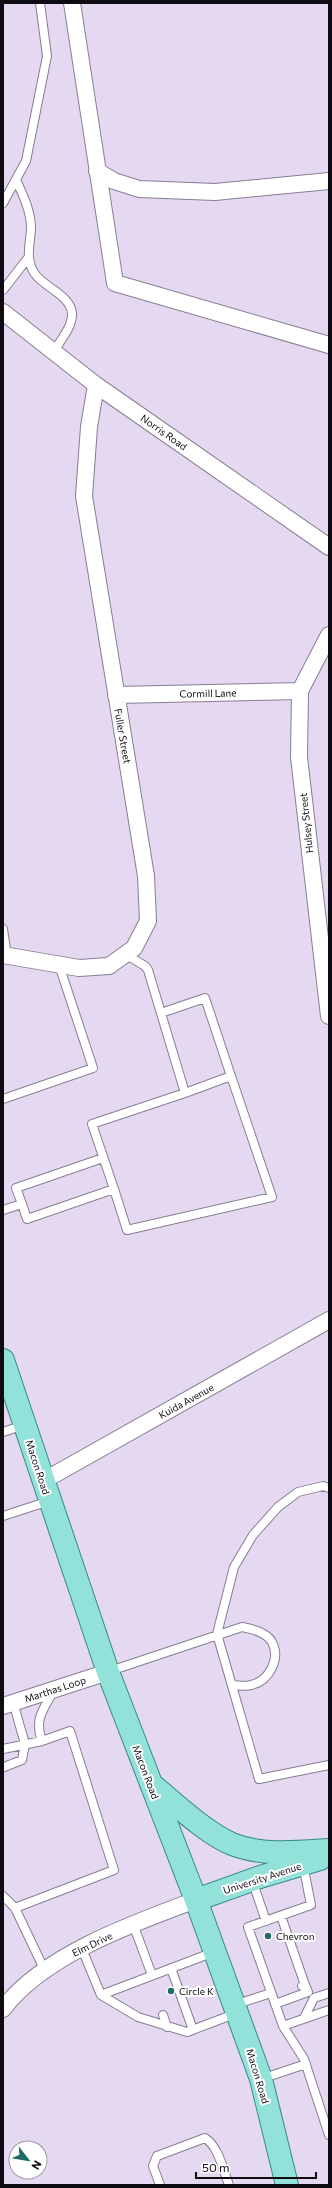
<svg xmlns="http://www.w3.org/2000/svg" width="332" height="2188" font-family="Commissioner,sans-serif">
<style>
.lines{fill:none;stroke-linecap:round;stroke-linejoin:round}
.service-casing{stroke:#887d92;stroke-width:10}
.minor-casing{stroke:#887d92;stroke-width:18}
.primary-casing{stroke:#358a84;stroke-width:24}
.service{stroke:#fff;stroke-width:8}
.minor{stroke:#fff;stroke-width:16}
.primary{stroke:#92e2da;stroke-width:22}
.poi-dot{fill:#206a63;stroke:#fff;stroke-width:1.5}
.labels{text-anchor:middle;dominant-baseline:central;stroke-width:4;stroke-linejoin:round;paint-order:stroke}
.street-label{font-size:10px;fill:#0f0b12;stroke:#fff}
.poi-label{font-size:10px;fill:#0f0b12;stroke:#fff;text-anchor:start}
</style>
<rect width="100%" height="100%" fill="#e5d9f1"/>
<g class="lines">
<g class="service-casing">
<path id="service" d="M16,180C23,195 30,209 31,226C31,243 24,258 35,274C44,287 70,295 72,313C73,326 60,341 54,351
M3,203L26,161L47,56L40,3
M3,290L28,258
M3,929L7,956
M161,1013L205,998L231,1076
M3,1099L93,1068L59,965
M114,1189L92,1124L185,1093
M22,1204L16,1188L103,1158
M3,1210L22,1204L27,1219L114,1189L127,1230L272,1197L231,1076L185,1093L148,970L145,966L125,954
M3,1432L24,1425
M329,1488L323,1486L298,1492L278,1507L253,1535L234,1567L217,1634L259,1779L329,1765
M3,1516L49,1501
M110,1671L242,1627C252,1629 266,1632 272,1642C281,1659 269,1681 251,1685C245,1687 238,1685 232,1685
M42,1741C34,1719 43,1710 54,1690
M3,1749L42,1741L70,1731L114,1870L15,1908L45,1971
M4,1767L22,1760L25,1744L13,1702
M303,1864L311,1905L248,1927L283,2026L304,2059L329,2135
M252,1880L266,1921
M3,1896L15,1908
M281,1916L305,1985L302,1986
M133,1924L152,1975
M82,1949L101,1995
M214,1952L101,1995L138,2017L187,2032L237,2013
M171,1968L193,2030
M275,2004L308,1992L305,1985
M234,2005L271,1993
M163,2015L167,2027
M304,2018L314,1998L329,1993
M283,2026L329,2010
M261,2079L306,2064
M160,2185L153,2166L157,2156L205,2138C219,2147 223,2170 229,2185"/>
</g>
<g class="minor-casing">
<path id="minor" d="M72,3L115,283L329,345
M97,171L114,181L139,189L215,192L329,181
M3,312L96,385L329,547
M329,635L300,691L299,757L329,1016
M116,695L300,691
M3,955L79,968L109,966L134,948L148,921L146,876L84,496L89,427L96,385
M43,1481L329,1320
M3,1706L108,1672
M3,2009C43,1955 134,1923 196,1900"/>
</g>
<g class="primary-casing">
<path id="primary" d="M3,1360L108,1672L196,1900L261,2079L287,2185
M151,1784C175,1803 204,1832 232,1844C261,1856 298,1852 329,1850
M196,1900L260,1877L320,1859"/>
</g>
<use href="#service" class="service"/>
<use href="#minor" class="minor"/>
<use href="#primary" class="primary"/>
</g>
<g class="poi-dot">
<circle cx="268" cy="1936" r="4"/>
<circle cx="171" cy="1991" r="4"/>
</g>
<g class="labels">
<g class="street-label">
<text transform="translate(164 432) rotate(35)">Norris Road</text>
<text transform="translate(208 693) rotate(-1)">Cormill Lane</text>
<text transform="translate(123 736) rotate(80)">Fuller Street</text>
<text transform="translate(306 823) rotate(-96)">Hulsey Street</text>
<text transform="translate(186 1401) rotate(-29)">Kuida Avenue</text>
<text transform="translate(38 1467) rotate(72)">Macon Road</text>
<text transform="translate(55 1689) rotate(-18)">Marthas Loop</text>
<text transform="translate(146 1772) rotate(69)">Macon Road</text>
<text transform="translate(262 1878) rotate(-18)">University Avenue</text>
<text transform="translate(92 1944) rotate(-26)">Elm Drive</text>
<text transform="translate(258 2076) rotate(73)">Macon Road</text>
</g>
<g class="poi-label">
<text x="276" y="1936">Chevron</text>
<text x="179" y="1991">Circle K</text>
</g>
</g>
<rect width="332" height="2188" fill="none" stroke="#0f0b12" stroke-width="8"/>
<g transform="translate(28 2160) rotate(121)"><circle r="19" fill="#ffffff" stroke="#9f9da0"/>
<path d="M0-3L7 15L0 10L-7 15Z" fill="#206a63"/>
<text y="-6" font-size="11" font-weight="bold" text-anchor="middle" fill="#0f0b12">N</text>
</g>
<path d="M196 2172v6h120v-6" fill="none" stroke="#0f0b12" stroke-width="2"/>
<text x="202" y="2172" font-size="12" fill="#0f0b12" stroke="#ffffff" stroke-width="3" paint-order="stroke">50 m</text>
</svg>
